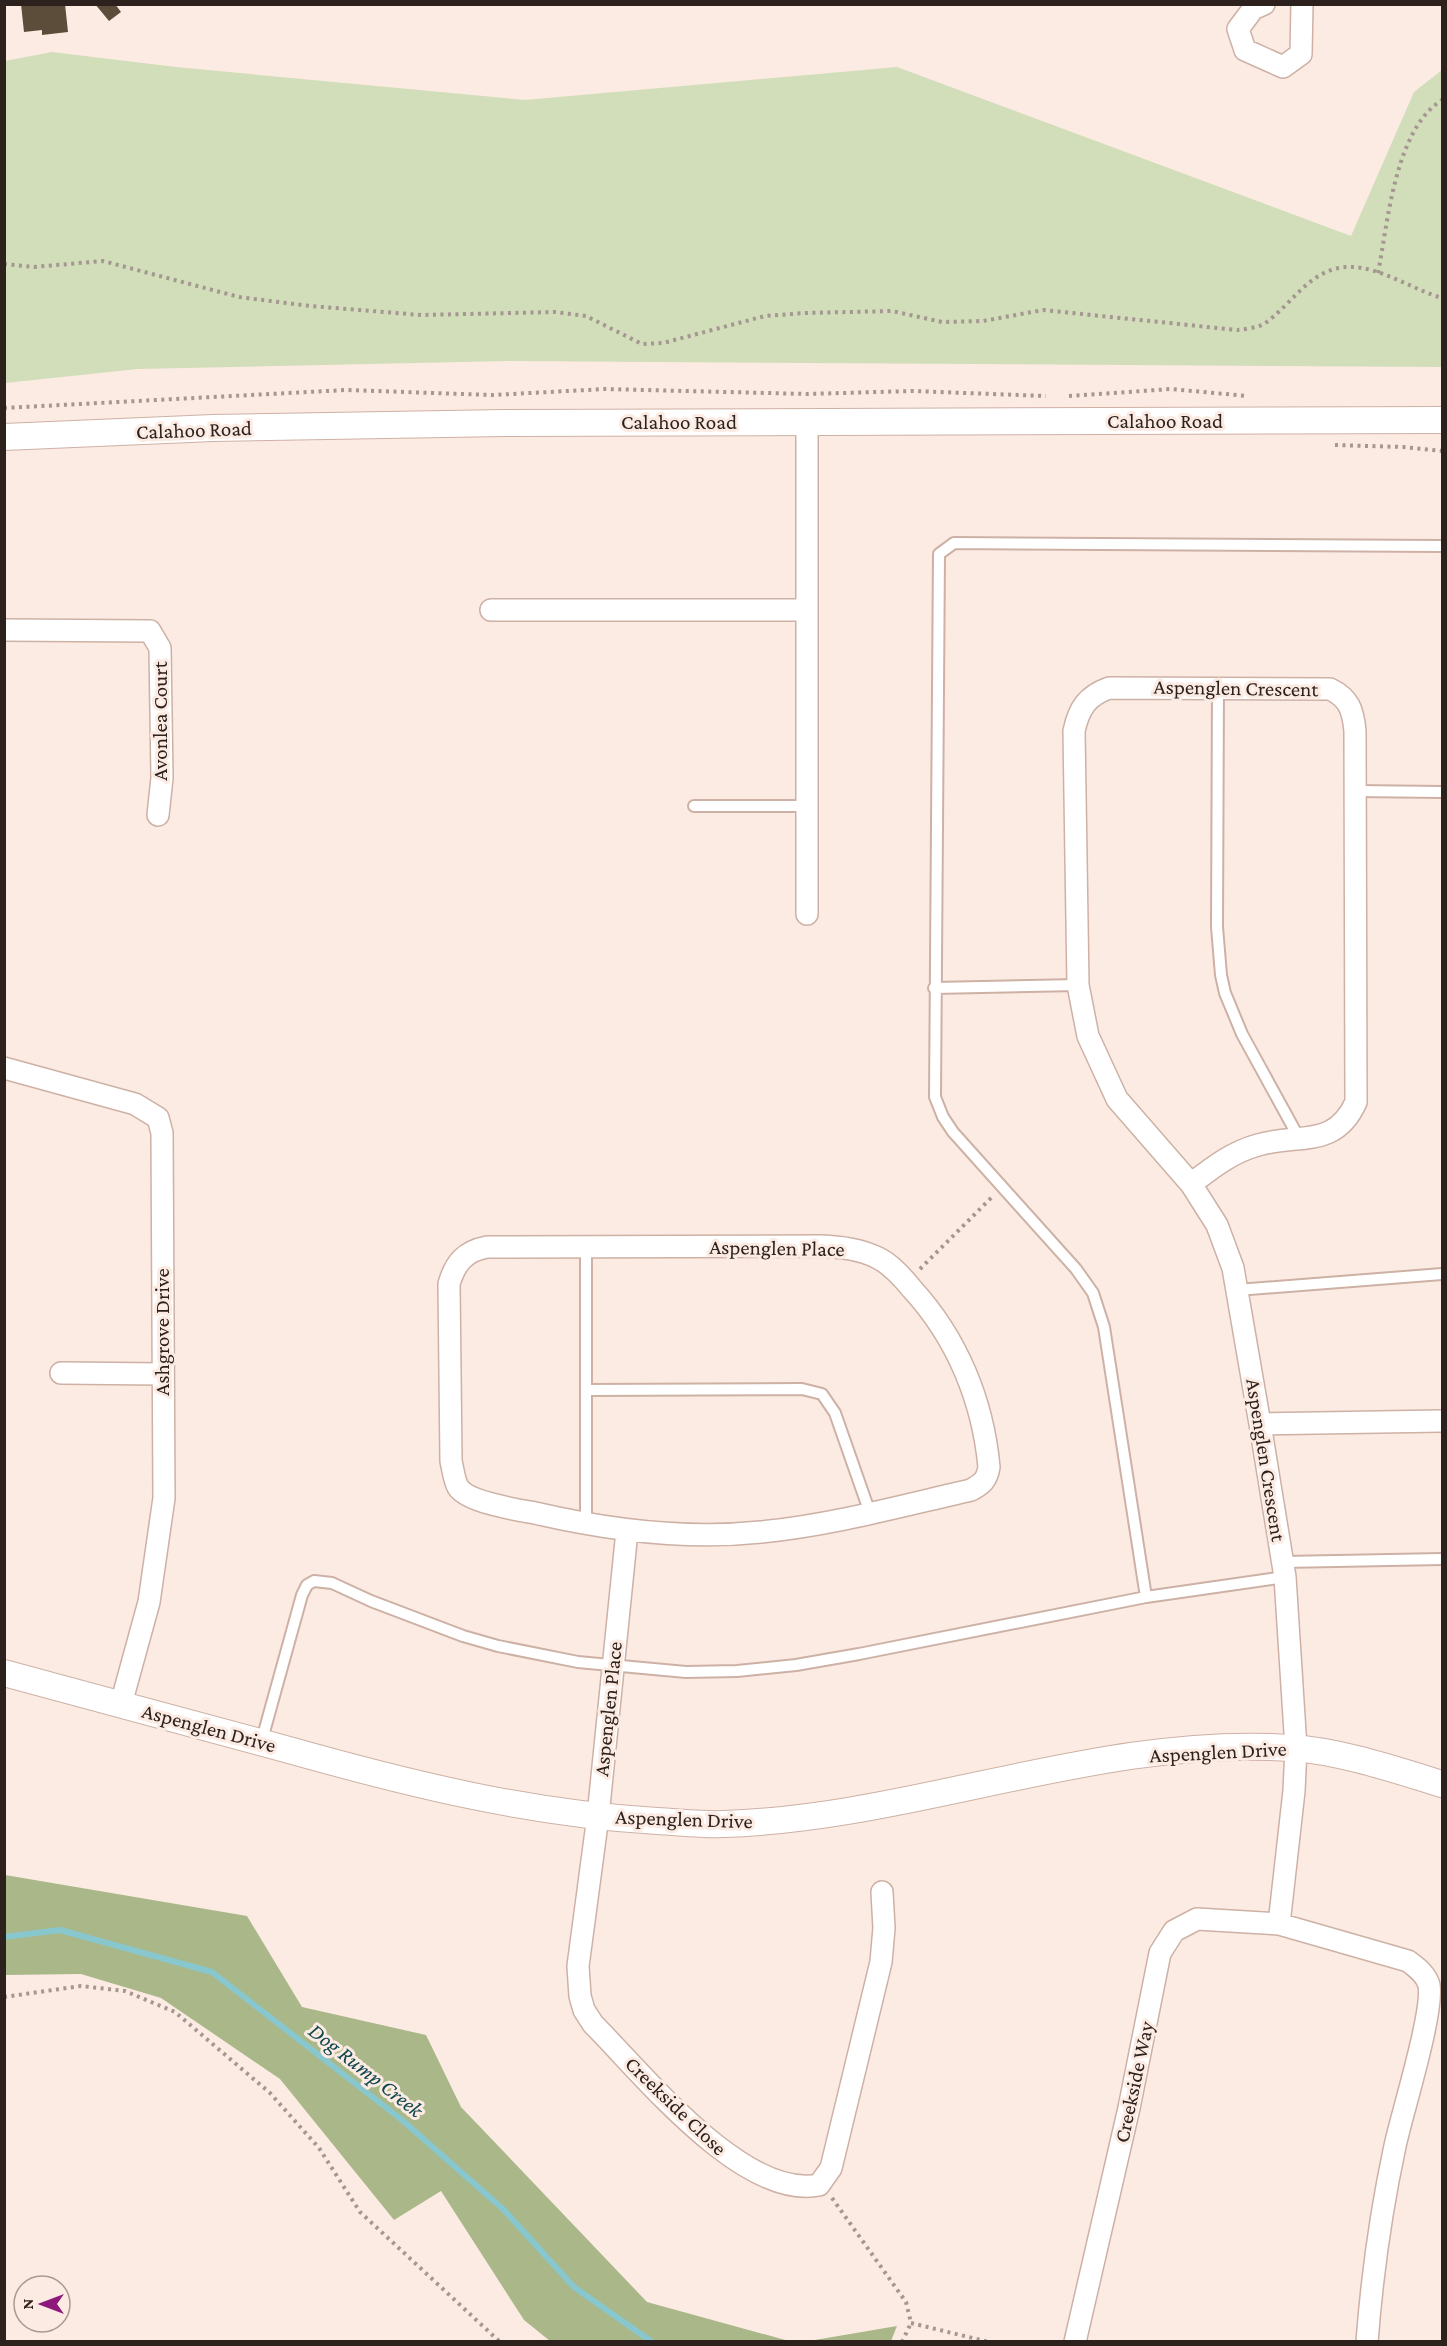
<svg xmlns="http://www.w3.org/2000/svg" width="1447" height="2346" font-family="'Crimson Pro',serif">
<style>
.green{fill:#d2ddba}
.forest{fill:#a9b789}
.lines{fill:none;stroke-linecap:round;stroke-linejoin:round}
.stream{stroke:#89c7cf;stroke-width:6}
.building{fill:#5b4d39}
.service-casing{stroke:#cdb1a5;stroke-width:14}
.minor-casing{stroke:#cdb1a5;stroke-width:24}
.tertiary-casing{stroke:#cdb1a5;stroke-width:28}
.path{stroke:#a49690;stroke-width:4;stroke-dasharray:3 4.5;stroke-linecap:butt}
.service{stroke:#fff;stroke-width:10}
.minor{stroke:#fff;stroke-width:21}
.tertiary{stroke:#fff;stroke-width:26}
.labels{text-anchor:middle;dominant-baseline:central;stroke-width:6;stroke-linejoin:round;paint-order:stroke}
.street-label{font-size:21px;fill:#2c211d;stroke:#fcebe3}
.water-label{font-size:22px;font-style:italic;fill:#0e474d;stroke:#fcebe3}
</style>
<rect width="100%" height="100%" fill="#fcebe3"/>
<path class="green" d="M52,52L176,67L525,100L897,67L1351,236L1414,92L1442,70V367L508,361L138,369L5,383V61Z"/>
<path class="forest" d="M5,1875L247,1916L302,2007L426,2035L461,2107L647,2302L789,2341H550L524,2320L441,2191L394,2220L280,2079L161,1998L81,1974L5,1975Z
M897,2326L891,2341H809Z"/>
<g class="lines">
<path class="stream" d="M4,1937L60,1930L212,1972L402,2120L503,2209L574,2287L652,2342"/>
</g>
<path class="building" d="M21,4H65L68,32L42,35V30L24,32Z
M95,4H115L121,12L109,21Z"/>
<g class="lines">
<g class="service-casing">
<path id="service" d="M1218,688L1217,927L1221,975L1225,993L1242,1034L1299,1138
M1355,791L1442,792
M694,806H807
M934,988L1078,985
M586,1246V1524
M1237,1290L1442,1274
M586,1390L802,1389L822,1394L835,1413L870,1513
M1283,1562L1442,1559
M1146,1597L1104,1327L1093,1293L1076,1269L953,1132L943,1117L935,1097L939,554L954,543L1442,546
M261,1743L302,1595L307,1585L314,1581L332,1583L371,1601L463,1636L498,1646L578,1662L686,1672L737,1671L796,1665L859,1654L1146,1597L1285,1577"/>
</g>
<g class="minor-casing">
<path id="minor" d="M1264,4L1253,9L1238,29L1245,50L1283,67L1301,54L1302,4
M807,421V914
M491,610H807
M4,630L150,631L160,648L162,778L158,815
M4,1068L135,1104L158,1118L162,1133L164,1498L149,1602L121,1704
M1191,1184C1212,1168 1232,1152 1258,1145C1299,1133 1335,1149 1356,1102L1355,731C1353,710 1349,698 1330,689L1109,688C1087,696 1079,708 1074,731L1078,985L1088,1036L1117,1099L1191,1184L1217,1225L1233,1268L1260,1424L1285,1577L1296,1748L1294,1791L1279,1924
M821,1246C841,1247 860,1249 878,1258C892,1265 903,1278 912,1289C957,1338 983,1401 989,1467C987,1480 982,1484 971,1490C901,1506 832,1525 761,1532C685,1540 608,1530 535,1513C518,1510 467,1502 458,1487C454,1480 453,1469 451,1461L449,1284C455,1263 465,1251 487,1247Z
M61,1373L162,1374
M1260,1424L1442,1421
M627,1531L598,1816L578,1966L580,1996L584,2010L593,2024C643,2074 743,2200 819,2185L831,2168L881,1962L884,1928L882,1892
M1075,2342L1129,2108L1160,1953L1174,1931L1197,1919L1279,1924L1408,1961C1416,1967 1426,1974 1429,1985C1434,2012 1402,2113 1395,2146C1381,2211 1372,2276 1367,2342"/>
</g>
<g class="tertiary-casing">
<path id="tertiary" d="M4,437L213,428L504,423L1442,420
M4,1673C99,1699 194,1724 289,1750C410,1784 531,1814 657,1821C679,1822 702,1825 724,1824C915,1818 1099,1735 1292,1748C1340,1751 1396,1770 1442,1784"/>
</g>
<path class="path" d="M4,264L34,267L103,261L239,297L310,306L421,315L555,312L586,316L642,344L663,343L765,316L805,313L892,311L942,322L983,321L1043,310L1237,330C1245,329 1256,328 1264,324C1293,304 1311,266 1351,267C1380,267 1414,290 1442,298
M1378,273C1388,222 1395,129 1442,100
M1069,396L1171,389L1247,396
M4,408L346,390L493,395L605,389L807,394L912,391L1046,396
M1335,445L1403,447L1442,451
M920,1269L993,1196
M4,1997L81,1986L125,1991L175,2012L270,2093L319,2148L360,2212L500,2342
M832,2198L906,2302L911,2323
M911,2323L989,2342
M902,2342L911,2323"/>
<use href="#service" class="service"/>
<use href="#minor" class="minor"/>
<use href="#tertiary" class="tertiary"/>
</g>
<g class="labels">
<g class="street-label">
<text x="1165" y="421">Calahoo Road</text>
<text x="679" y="422">Calahoo Road</text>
<text transform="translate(194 430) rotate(-2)">Calahoo Road</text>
<text transform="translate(1236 688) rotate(1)">Aspenglen Crescent</text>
<text transform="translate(160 721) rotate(-90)">Avonlea Court</text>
<text transform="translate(777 1248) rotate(1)">Aspenglen Place</text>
<text transform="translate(162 1332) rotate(-90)">Ashgrove Drive</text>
<text transform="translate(1266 1460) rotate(81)">Aspenglen Crescent</text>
<text transform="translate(608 1709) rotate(-84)">Aspenglen Place</text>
<text transform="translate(209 1728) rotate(15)">Aspenglen Drive</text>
<text transform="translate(1218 1752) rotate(-3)">Aspenglen Drive</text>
<text transform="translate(684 1819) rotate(2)">Aspenglen Drive</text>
<text transform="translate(1134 2082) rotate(-78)">Creekside Way</text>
<text transform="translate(676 2106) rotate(44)">Creekside Close</text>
</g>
<g class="water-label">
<text transform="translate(366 2070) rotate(38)">Dog Rump Creek</text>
</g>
</g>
<rect width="1447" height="2346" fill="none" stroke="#2c211d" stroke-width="12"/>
<g transform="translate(42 2304) rotate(270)"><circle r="28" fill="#fcebe3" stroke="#a99a94" stroke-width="1.5"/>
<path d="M0-4.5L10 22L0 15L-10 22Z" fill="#8d1a7b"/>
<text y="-9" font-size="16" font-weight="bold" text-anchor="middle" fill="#2c211d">N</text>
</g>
</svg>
